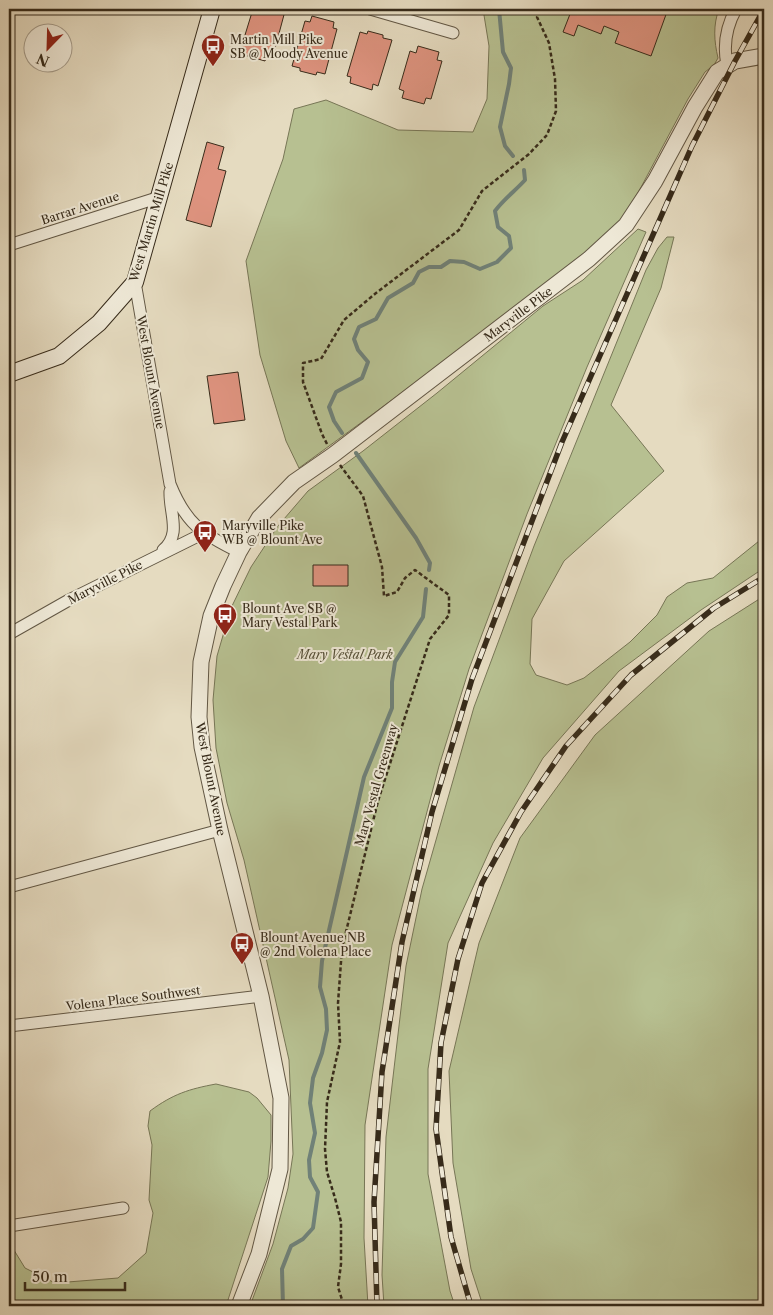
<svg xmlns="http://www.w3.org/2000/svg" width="773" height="1315" font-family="'Libre Caslon Text',serif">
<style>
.green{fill:#b7c091;stroke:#777656}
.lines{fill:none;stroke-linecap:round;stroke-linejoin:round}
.stream{stroke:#708178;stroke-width:4}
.building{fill:#de937f;stroke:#372b1a}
.minor-casing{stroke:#625744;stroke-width:13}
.tertiary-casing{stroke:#625744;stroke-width:17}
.secondary-casing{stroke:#372b1a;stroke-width:18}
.path{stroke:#372b1a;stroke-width:2.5;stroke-dasharray:4 2.5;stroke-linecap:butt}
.minor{stroke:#eee8d6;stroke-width:11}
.tertiary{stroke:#eee8d6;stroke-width:15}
.secondary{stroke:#eee8d6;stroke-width:16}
.rail-casing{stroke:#372b1a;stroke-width:5.5}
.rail{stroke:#eee8d6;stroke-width:4;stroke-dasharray:11;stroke-linecap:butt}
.labels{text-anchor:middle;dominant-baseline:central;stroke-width:4;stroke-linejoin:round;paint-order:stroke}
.poi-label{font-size:12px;fill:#372b1a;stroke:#eee8d6;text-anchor:start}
.street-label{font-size:12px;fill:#372b1a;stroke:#eee8d6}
.park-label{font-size:12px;font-style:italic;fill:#575038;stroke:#eee8d6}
</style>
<rect width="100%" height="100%" fill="#e5dbc0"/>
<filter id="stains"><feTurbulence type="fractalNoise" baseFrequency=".004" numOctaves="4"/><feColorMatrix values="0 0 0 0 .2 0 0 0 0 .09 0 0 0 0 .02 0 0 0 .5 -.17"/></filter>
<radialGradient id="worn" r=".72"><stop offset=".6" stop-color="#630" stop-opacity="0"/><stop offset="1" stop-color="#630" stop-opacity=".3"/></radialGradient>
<path class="green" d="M483,9H719C713,25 714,41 718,58L714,65L705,72L688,99L639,191L619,223L596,244L560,273L392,400L299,468L286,441L260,355L246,261L283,159L294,109L326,100L398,130L473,132L487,99L489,46Z
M638,229L646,232L587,367L527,514L469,669L439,766L392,945L365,1125L364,1238L368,1306H250L273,1244L288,1188L293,1154L289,1060L244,860L227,803L216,748L213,700L217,656L231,608L251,567L278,526L308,491L363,451L437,393L543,306L583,280Z
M667,237H674L661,288L611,405L664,471L564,561L532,619L530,664L536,675L567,685L584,678L630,642L657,615L667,597L687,583L713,578L764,537V568L701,610L619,671L543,758L493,843L448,943L428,1069V1174L450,1291L455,1306H384L382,1275L386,1137L406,966L422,889L474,707L534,546L646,270L658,248Z
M764,596V1306H483L471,1269L453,1163L449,1071L479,943L520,838L595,735L709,631Z
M216,1084L249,1092L257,1098L271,1115V1141L268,1177L226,1306H9V1242L25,1268L55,1283L118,1278L146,1253L153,1213L149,1200L152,1145L148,1126L150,1111C173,1094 189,1089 216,1084Z"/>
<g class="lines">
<path class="stream" d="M499,9L503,52L511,68L509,84L500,127L505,146L513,156
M342,433L334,421L329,407L336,392L362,378L368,362L358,350L354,339L359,327L376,319L388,298L413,283L419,272L429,267H441L450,261L464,262L480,269L497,262L511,248L509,236L498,227L495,211C504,199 515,191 525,180L524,170
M356,453L416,538L430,563L429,570
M283,1306L282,1269L291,1246L303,1239L313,1228L318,1192L310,1177L309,1160L315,1133L310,1103L313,1078L322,1053L327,1030L326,1009L320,987L322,961L364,777L392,708V682L395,662L423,617L426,589"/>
</g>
<path class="building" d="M253,9H279L285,11L273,56L267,54L265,61L244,55L246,49L241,48Z
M572,9H668L651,56L615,43L619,32L604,26L601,34L578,25L574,36L563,32Z
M312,16L334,22L333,28L337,29L325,74L317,72L316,75L300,71V68L292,66L305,21L310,22Z
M368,31L383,35V38L392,40L378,86L373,84L372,90L350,83L351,77L347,76L360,32L367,34Z
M418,46L439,52L437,60L442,61L431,99L426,98L424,104L402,98L404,91L399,89L410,51L416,53Z
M207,142L224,147L218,169L226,171L211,227L186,220Z
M238,372L245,420L214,424L207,376Z
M313,565H348V586H313Z"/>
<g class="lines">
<g class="minor-casing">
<path id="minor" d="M370,9L453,33
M727,65C723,45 726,27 736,9
M9,245L160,197
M135,282L170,484C186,524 202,534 239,552
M163,550C182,534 169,513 170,491
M9,634L69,600L204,533
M9,887L220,830
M9,1026L261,996
M9,1226L123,1208"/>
</g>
<g class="tertiary-casing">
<path id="tertiary" d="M239,1306L259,1254L280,1169L281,1098L261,996L220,830L202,747L199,717L201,662L211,616L223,586L239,552L259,518L294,482L333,455L589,259L626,225L655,181L695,107L717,72L735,61L764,56"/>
</g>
<g class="secondary-casing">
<path id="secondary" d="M9,374L59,356L99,323L135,282L212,9"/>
</g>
<path class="path" d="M327,444L322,434L303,382V363L321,359L344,320L376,293L459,230L482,191L529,154L547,135L556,111L555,79L549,43L537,17L541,9
M340,465L363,496L382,567L384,596L397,592L405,578L415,570L449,595V615L430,639L378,801L342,948L338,1003L340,1042L327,1102L325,1149L327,1172L335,1198L341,1222V1264L338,1287L344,1306"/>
<use href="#minor" class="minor"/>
<use href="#tertiary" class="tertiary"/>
<use href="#secondary" class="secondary"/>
<g class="rail-casing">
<path id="rail" d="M377,1306L374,1202L382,1072L402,942L432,812L472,679L562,442L692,146L735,61L764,9
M471,1306L451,1237L436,1129L441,1043L458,959L482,883L521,812L566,746L631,675L714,608L764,577"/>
</g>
<use href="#rail" class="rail"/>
</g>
<defs>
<g id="bus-pin" transform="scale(1.25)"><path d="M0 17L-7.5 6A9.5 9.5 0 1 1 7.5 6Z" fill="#8f2418" stroke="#eee8d6"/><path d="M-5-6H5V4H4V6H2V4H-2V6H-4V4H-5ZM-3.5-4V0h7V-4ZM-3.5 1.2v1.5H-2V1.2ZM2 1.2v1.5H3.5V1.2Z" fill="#fff"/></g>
</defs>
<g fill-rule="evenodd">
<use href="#bus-pin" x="213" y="46"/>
<use href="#bus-pin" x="205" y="532"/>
<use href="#bus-pin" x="225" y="615"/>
<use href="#bus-pin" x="242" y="944"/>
</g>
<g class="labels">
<g class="poi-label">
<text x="230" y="39">Martin Mill Pike<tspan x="230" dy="14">SB @ Moody Avenue</tspan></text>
<text x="222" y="525">Maryville Pike<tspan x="222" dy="14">WB @ Blount Ave</tspan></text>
<text x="242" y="608">Blount Ave SB @<tspan x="242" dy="14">Mary Vestal Park</tspan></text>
<text x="260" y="937">Blount Avenue NB<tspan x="260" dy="14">@ 2nd Volena Place</tspan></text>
</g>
<g class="street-label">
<text transform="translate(80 208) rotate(-18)">Barrar Avenue</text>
<text transform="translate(151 222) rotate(-73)">West Martin Mill Pike</text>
<text transform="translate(518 314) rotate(-37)">Maryville Pike</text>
<text transform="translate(151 372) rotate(80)">West Blount Avenue</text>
<text transform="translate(105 582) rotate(-27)">Maryville Pike</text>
<text transform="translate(211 779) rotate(79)">West Blount Avenue</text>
<text transform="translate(376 785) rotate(-74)">Mary Vestal Greenway</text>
<text transform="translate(133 998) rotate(-7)">Volena Place Southwest</text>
</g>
<g class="park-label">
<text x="345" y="654">Mary Vestal Park</text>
</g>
</g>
<rect width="773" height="1315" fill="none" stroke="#e5dbc0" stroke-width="30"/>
<rect x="10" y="10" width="753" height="1295" fill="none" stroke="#372b1a" stroke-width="2.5"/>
<rect x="15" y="15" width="743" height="1285" fill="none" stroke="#372b1a"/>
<g transform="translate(48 48) rotate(203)"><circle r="24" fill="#eee8d6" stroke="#a59c8b"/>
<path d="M0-4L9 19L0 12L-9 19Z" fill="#8f2418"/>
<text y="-8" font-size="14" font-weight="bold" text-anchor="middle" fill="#372b1a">N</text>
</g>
<path d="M25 1282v8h100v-8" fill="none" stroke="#372b1a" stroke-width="2.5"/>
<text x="32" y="1282" font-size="15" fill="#372b1a" stroke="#eee8d6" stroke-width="4" paint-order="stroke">50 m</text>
<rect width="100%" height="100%" filter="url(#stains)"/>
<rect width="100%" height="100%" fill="url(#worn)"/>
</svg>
